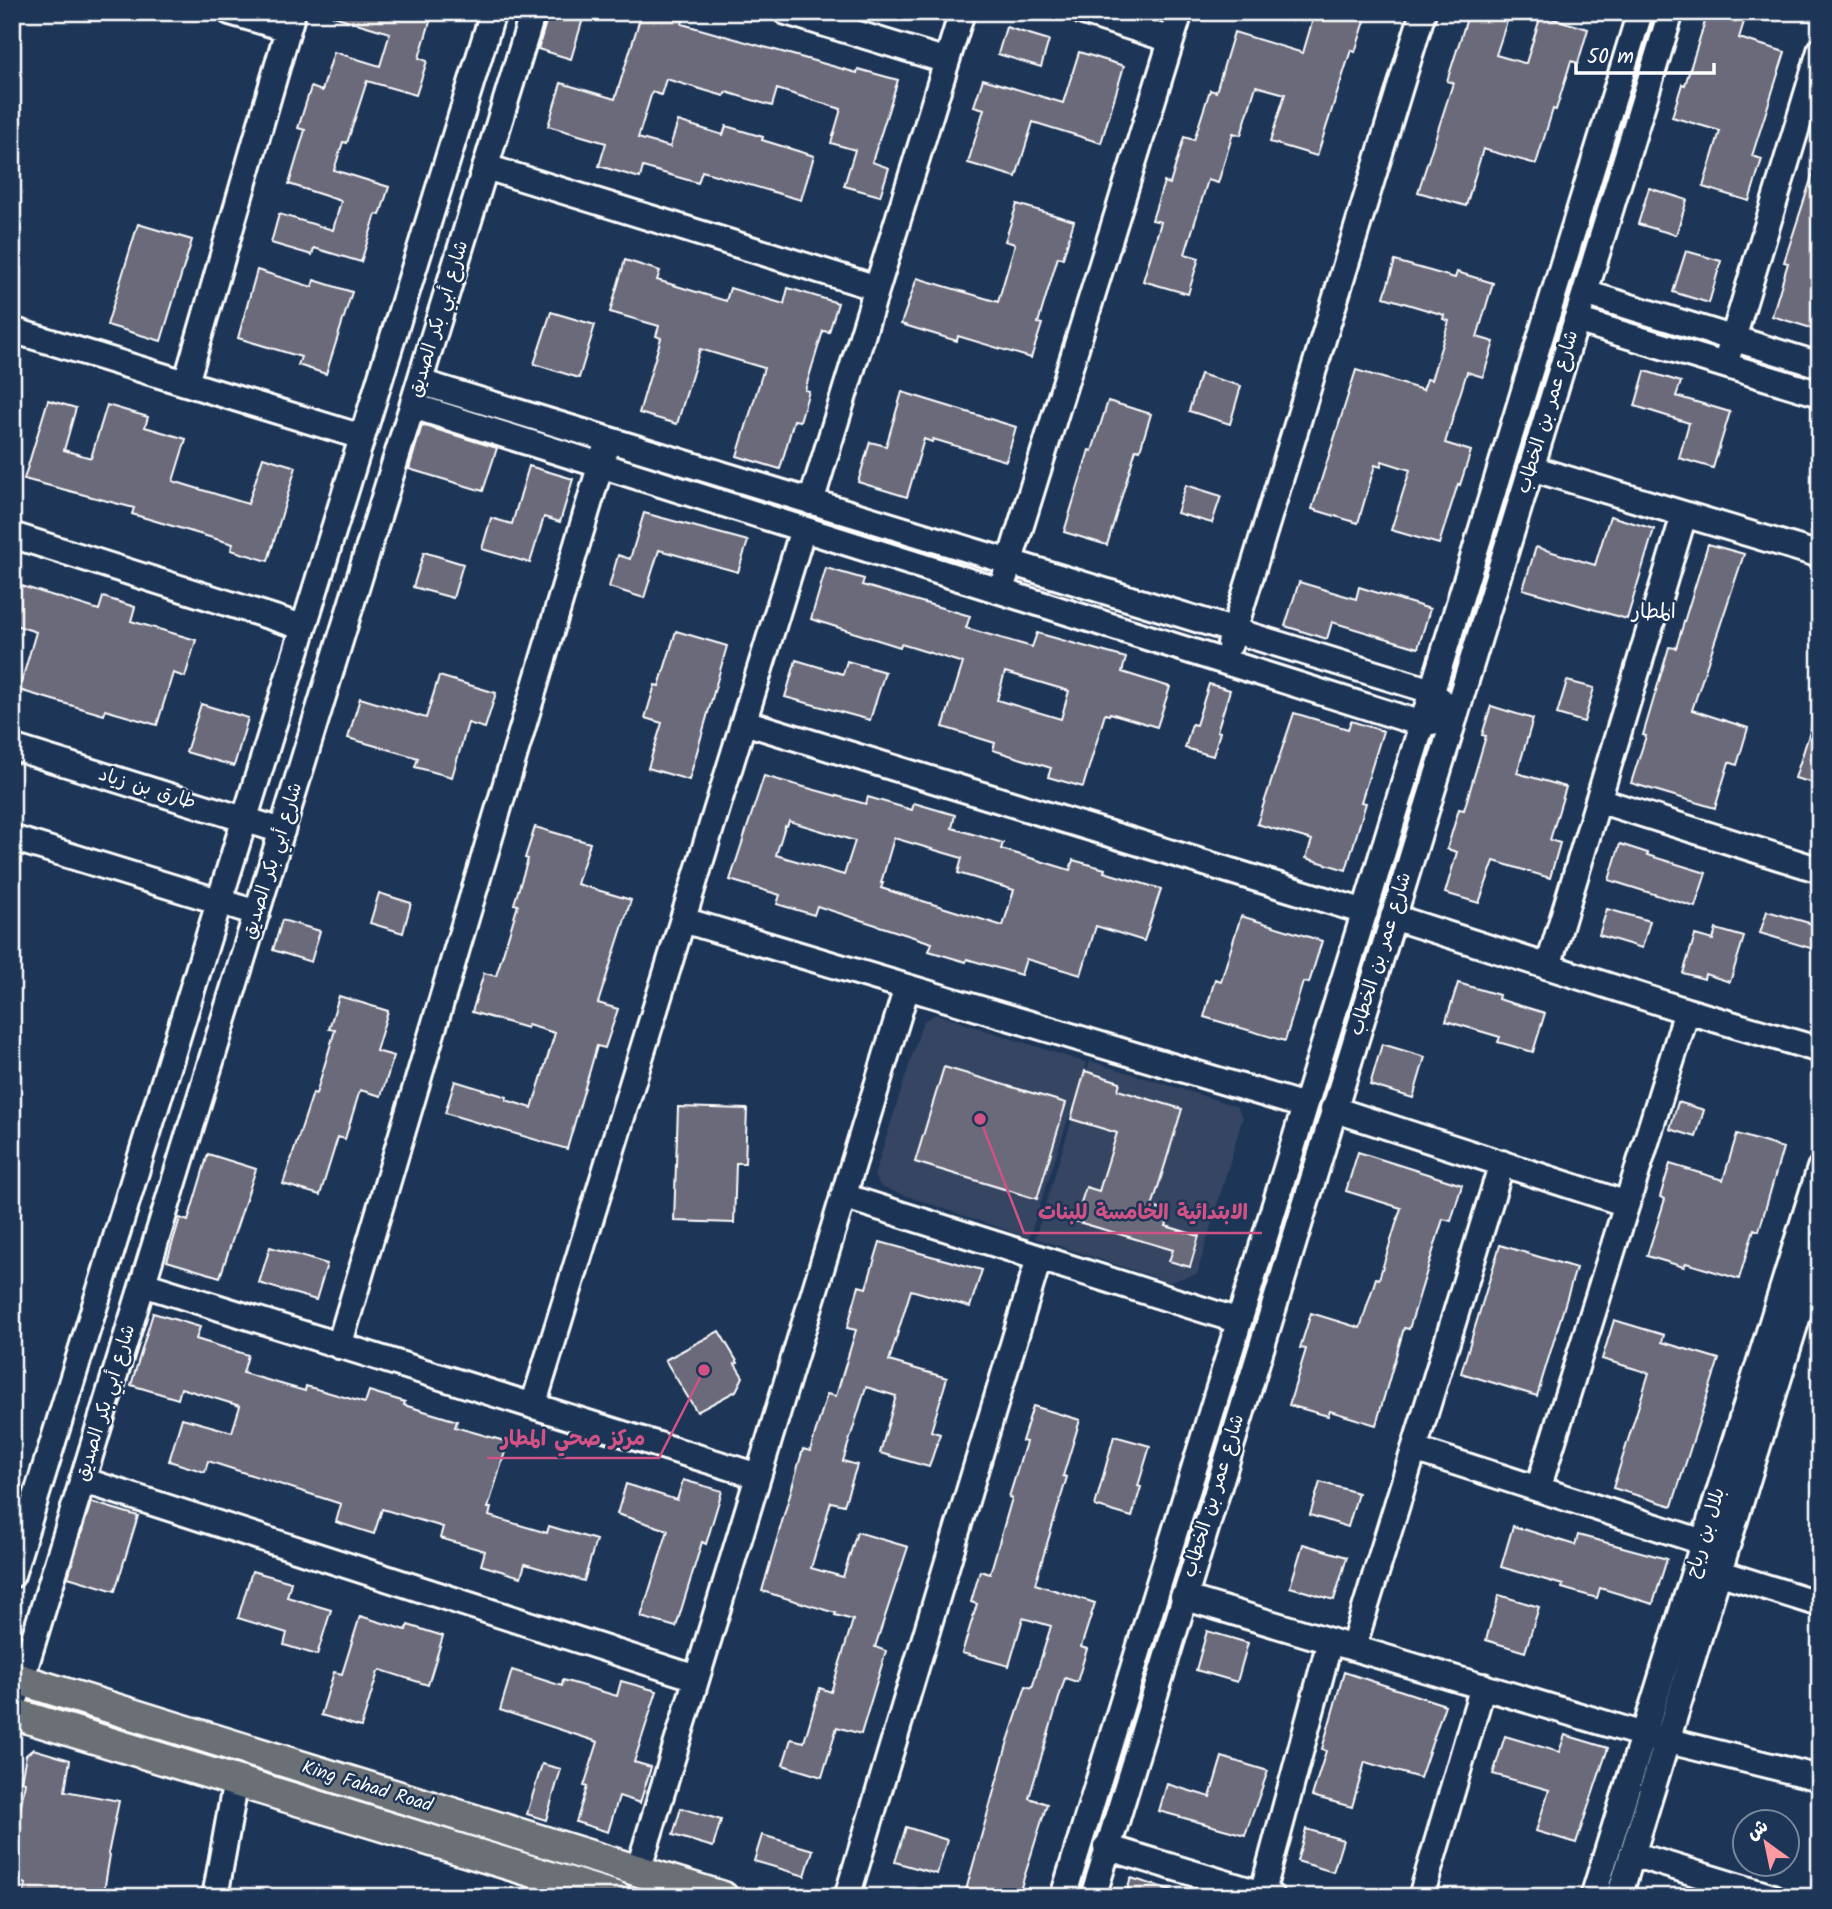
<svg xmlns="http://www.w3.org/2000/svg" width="1832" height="1909" font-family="Kalam,'Playpen Sans Arabic',sans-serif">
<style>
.built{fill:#344562}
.building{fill:#6a6a7a;stroke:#fff;stroke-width:2;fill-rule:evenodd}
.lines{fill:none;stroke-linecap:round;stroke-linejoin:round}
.minor-casing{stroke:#fff;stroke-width:30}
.major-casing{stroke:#fff;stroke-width:35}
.minor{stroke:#1d3557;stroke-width:24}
.major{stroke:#6b6f75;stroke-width:30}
.labels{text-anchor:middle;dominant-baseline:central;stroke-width:5;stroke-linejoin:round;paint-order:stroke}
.street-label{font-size:19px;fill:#fff;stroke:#1d3557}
.neighbourhood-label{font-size:21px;fill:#fff;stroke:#1d3557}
.leader{fill:none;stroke:#d15284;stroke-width:2.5}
.callout-dot{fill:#d15284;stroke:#1d3557;stroke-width:2.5}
.callout-label{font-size:21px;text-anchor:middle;font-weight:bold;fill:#d15284;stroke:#1d3557;stroke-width:5;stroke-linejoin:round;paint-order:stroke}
</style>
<rect width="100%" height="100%" fill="#1d3557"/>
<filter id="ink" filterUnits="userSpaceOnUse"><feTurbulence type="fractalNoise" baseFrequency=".0143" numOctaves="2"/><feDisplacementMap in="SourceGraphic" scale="14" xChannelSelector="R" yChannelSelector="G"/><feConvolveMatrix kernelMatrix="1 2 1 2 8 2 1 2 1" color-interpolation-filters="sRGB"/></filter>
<g filter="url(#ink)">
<path class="built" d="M936,1014L1087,1063L1029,1238L881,1187L874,1176L923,1021Z
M1090,1061L1236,1106L1243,1117L1197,1274L1169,1282L1035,1238Z"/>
<path class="building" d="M333,12H433L419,58L427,61L416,95L367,81L347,143L343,142L334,170L389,187L380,215L376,214L361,262L314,248L312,255L271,243L279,214L333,230L341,201L289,184L305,130L298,128L311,87L322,91L334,52L380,66L390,33L333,16Z
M549,12H585L571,59L538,49Z
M642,12H686L682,24L857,73L858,69L898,80L872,162L889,168L880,196L844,186L855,150L831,143L841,109L777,89L772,106L726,92L724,96L666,79L661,95L652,92L638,138L670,147L678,121L723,135L726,126L763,137L762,140L814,156L801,200L702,171L698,183L643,167L640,178L599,166L606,143L548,126L561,83L615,99Z
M1315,12H1347L1366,18L1355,52L1351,50L1317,156L1270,142L1285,94L1256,86L1241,135L1233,133L1218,183L1208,180L1185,254L1199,258L1188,294L1143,281L1161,222L1152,220L1164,182L1170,184L1184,137L1194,140L1210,90L1216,92L1234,32L1303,53Z
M1469,12H1510L1496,55L1524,63H1526L1541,15L1588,29L1578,63L1571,61L1556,110L1553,109L1536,164L1483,149L1466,206L1418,192L1453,83L1447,81Z
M1708,12H1747L1739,38L1785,52L1752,156L1762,159L1749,201L1703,187L1720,131L1672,117L1682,84L1685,85Z
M1006,27L1049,40L1041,67L998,54Z
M1079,52L1124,66L1101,143L1033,122L1016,177L968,163L984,109L974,106L983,79L1063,103Z
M1816,164H1820V301L1811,328L1772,316L1788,263L1784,262Z
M1649,188L1687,200L1676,235L1638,224Z
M1017,204L1074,221L1063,258L1058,257L1038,323L1042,324L1031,358L958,336L957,341L901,324L917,278L998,302L1015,244L1005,241Z
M138,224L192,240L161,341L107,325Z
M1686,251L1721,261L1709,303L1673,292Z
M625,260L660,271L657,280L726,301L730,288L784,304L788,288L838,303L829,332L823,331L805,390L809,391L800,421L794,420L780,469L737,456L764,368L700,349L677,424L639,413L661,338L656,336L659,326L610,312Z
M1395,261L1455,278L1457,272L1493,283L1477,337L1494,342L1483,377L1467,372L1445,443L1471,451L1460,485L1458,484L1439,544L1391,530L1410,470L1382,461L1381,467L1375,465L1358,523L1312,509L1356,370L1423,390L1427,379L1431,380L1449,321L1443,319L1444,315L1384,297Z
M257,270L312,287L314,280L352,292L326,374L298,365L301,357L238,338Z
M551,312L595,325L579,378L534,364Z
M1645,371L1681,382L1676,396L1730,412L1713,468L1679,458L1689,423L1635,406Z
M1200,374L1241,386L1230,424L1189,411Z
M902,392L1016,427L1006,461L933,439L932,442L924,439L907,497L858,482L870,442L886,446Z
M48,400L76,408L64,450L91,458L107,405L148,417L145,427L186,439L173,481L248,504L263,457L296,467L268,561L231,550L233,544L132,514L134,508L24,479Z
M1108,401L1151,414L1140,450L1136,449L1107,545L1064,532L1089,450L1092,451Z
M422,425L497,448L483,491L409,469Z
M529,466L573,479L560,522L544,517L530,563L482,549L491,518L512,524Z
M1186,485L1221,496L1212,523L1177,513Z
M644,513L748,541L738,572L659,550L644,598L609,587L618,555L630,559Z
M1610,516L1654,529L1627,619L1523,589L1536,547L1595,565Z
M1708,544L1744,554L1692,710L1748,728L1737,765L1729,762L1715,808L1631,783L1646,736L1643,735L1669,647L1676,648Z
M424,552L463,564L453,598L413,587Z
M826,568L864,579L862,585L970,616L966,628L1032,647L1037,633L1126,658L1122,672L1170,687L1157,727L1110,713L1109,715L1105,714L1083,787L1048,777L1051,768L993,750L995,743L943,727L963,663L901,644L900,647L811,619ZM1005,672L1069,691L1061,719L997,700Z
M1299,582L1356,599L1359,587L1430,609L1418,648L1332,622L1327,639L1285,626Z
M12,583L99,610L103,597L135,607L131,621L196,640L185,677L173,673L157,725L105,710L104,715L19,690L36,632L12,624Z
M676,631L727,646L689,780L648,768L662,723L645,718L655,685L659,686Z
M796,660L843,674L847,661L885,672L870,720L785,697Z
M439,676L496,693L485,728L468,723L452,777L415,767L418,758L348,738L360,698L426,718Z
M1567,681L1594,688L1584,722L1557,714Z
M1209,684L1230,690L1217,731L1220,732L1213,756L1185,748L1192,724L1196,725Z
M201,704L248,718L234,766L186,752Z
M1491,706L1533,719L1517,773L1566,787L1550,840L1560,843L1550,878L1494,861L1479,903L1445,893L1457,852L1447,849L1459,809L1464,810L1486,736L1482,735Z
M1294,713L1348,729L1351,721L1383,731L1361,802L1366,803L1346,870L1306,858L1312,840L1257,824Z
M1816,713L1820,714V785L1795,778Z
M764,776L866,804L868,797L912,810L914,803L955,815L952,828L1003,843L1001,849L1070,870L1073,860L1105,869L1104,872L1161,889L1144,941L1096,926L1081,975L1026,959L1021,975L967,959L966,962L929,951L932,943L817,906L814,915L777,904L780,895L730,880ZM789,821L855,841L844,875L776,855L785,826H787ZM894,838L962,858L958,873L1014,890L1003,926L881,888L883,883H881Z
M535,827L590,843L577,884L631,900L598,1003L618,1009L605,1048L597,1046L567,1149L445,1113L455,1081L507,1097L506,1100L532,1108L555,1033L528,1025L527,1028L472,1012L484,973L496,976L518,905L514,904L528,859L525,858Z
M1620,844L1648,853L1647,855L1706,873L1695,907L1609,880Z
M379,893L411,903L403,933L370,923Z
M1607,909L1650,921L1642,948L1599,935Z
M1767,911L1820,926V951L1760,933Z
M1241,916L1322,941L1309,983L1303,982L1285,1041L1204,1017L1215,979L1221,981Z
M282,920L320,931L311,962L273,950Z
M1716,929L1744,937L1730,982L1705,974L1704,979L1683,973L1695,935L1713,940Z
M1458,983L1499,995L1498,999L1545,1013L1533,1052L1498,1042L1500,1037L1446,1021Z
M339,996L388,1011L376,1051L394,1056L381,1096L360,1090L345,1139L338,1137L320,1195L283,1184L313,1093L316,1094L335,1030L329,1029Z
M1382,1044L1425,1057L1413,1098L1370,1085Z
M944,1067L1066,1103L1037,1199L915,1162Z
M1085,1071L1120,1082L1118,1090L1182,1109L1152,1207L1170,1212L1166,1226L1199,1236L1190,1267L1169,1261L1173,1250L1075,1221L1086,1187L1099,1191L1117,1133L1071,1119Z
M1678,1102L1704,1110L1696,1137L1670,1129Z
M678,1107L747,1109L745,1163H736L734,1223L674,1221Z
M1737,1134L1783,1148L1759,1231L1754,1229L1739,1279L1686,1263L1684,1267L1647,1256L1665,1199L1660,1197L1670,1164L1723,1180Z
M1358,1152L1462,1185L1451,1221L1443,1219L1409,1329L1404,1328L1376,1425L1330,1411L1328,1416L1289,1405L1306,1349L1300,1348L1311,1313L1360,1328L1376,1278L1379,1279L1401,1208L1346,1191Z
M208,1154L256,1169L220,1277L167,1261L180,1218L188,1221Z
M880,1242L982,1270L970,1307L911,1290L889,1361L947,1378L931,1431L940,1434L929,1467L880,1453L896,1396L866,1387L843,1461L857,1465L844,1505L831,1502L811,1568L843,1577L857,1532L908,1547L875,1647L886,1651L861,1734L837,1727L822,1777L783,1765L791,1739L804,1742L820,1688L831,1692L853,1620L835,1615L836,1613L762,1591L803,1449L810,1451L827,1394L836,1396L856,1330L847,1328L859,1286L866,1288Z
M1500,1245L1576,1268L1537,1396L1461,1373Z
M270,1247L327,1264L316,1300L259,1283Z
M153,1313L200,1327L196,1339L248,1355L243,1373L305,1391L306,1386L365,1403L369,1391L405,1402L404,1405L457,1421L455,1427L508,1442L488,1508H491L489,1516L547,1533L549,1526L596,1540L584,1581L525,1564L521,1577L481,1565L485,1551L440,1538L443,1527L382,1509L374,1534L336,1522L341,1504L208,1461L205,1472L169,1461L182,1418L232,1432L240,1406L181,1388L178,1399L131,1385Z
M1614,1320L1664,1335L1662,1342L1719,1359L1672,1506L1613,1488L1649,1373L1602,1359Z
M719,1331L738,1363L735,1364L743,1377L736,1391L697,1412L665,1360Z
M1033,1406L1080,1420L1063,1476L1067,1477L1035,1584L1095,1603L1081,1647L1087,1649L1077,1682L1065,1678L1029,1798L1047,1804L1018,1897H964L1008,1741L1026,1686L1032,1688L1051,1626L1023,1618L1009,1666L962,1653L977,1604L971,1602L980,1571L990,1574L1012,1498L1009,1497L1026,1442L1022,1441Z
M1114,1436L1150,1446L1138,1486L1141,1487L1132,1517L1095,1506Z
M683,1480L722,1491L706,1544L702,1542L676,1627L641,1617L668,1530L617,1514L626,1484L677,1500Z
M1320,1482L1358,1493L1348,1527L1310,1515Z
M91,1502L138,1516L115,1591L68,1577Z
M1513,1526L1575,1545L1578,1535L1667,1559L1653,1604L1600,1588L1597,1598L1562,1588L1563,1585L1501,1567Z
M1303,1544L1347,1557L1334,1600L1290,1587Z
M252,1571L291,1582L287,1597L331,1610L317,1655L284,1645L287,1633L238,1618Z
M1499,1595L1539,1607L1525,1652L1486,1640Z
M360,1616L406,1630L408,1625L443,1636L428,1685L381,1670L378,1672L361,1727L321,1715L334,1672L342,1674Z
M1207,1631L1248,1643L1237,1682L1196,1670Z
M512,1670L562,1686L563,1680L617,1696L621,1681L657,1691L634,1762L651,1767L640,1803L619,1796L608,1832L576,1822L587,1787L584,1786L598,1742L500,1710Z
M1344,1672L1445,1705L1420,1778L1365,1762L1352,1807L1312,1796L1326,1751L1322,1749Z
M1565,1735L1608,1748L1576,1843L1536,1831L1549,1790L1493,1774L1505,1736L1559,1752Z
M33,1749L70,1760L65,1791L119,1801L108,1854L110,1855L103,1897H23L26,1884L12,1880V1859L25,1782L21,1781L26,1755Z
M1222,1757L1268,1771L1245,1835L1159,1811L1167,1784L1210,1797Z
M542,1764L561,1769L546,1820L527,1814Z
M681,1808L721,1820L713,1847L673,1835Z
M906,1827L947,1840L937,1874L895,1862Z
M1306,1829L1343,1840L1333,1872L1297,1861Z
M762,1835L813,1850L805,1876L754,1861Z
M1131,1878L1181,1893L1180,1897H1125Z"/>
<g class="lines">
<g class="minor-casing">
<path id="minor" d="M230,12L288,29
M786,12L947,61
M1083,12L1171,40
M486,167L877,288
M1585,293L1820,365
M1576,320L1820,394
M12,330L362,437
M1725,365L1820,51
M186,383L293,12
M413,406L1422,724L1455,717L1432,691L420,382
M1531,468L1820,555
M811,502L962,12
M12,535L303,627
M1005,577L1180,12
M1230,644L1423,12
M744,722L1365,912
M12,747L282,831
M1598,800L1820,870
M12,838L257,913
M1393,917L1687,1011L1820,1050
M683,920L1305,1106
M1548,967L1684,515
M1333,1109L1627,1204
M843,1196L1239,1321
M143,1284L758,1476
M339,1346L605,450
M533,1406L803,529
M1414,1449L1703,1542
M82,1480L696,1678
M1538,1489L1687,1011
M1718,1572L1820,1604
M12,1575L493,12
M1183,1597L1644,1735L1820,1778
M1353,1648L1502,1163
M12,1710L533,12
M1106,1847L1272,1897
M1632,1854L1773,1897
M638,1871L907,987
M1262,1894L1330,1641
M215,1897L236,1780
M847,1897L1039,1258
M1063,1897L1640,12
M1093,1897L1671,12
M1421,1897L1483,1686
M1593,1897L1820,1168
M1619,1897L1820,1244"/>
</g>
<g class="major-casing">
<path id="major" d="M12,1677L723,1897
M12,1713L616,1897"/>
</g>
<use href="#minor" class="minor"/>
<use href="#major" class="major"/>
</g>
</g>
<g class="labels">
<g class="street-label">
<text transform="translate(439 319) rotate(-73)">شارع أبي بكر الصديق</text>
<text transform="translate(1548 412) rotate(-73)">شارع عمر بن الخطاب</text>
<text transform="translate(147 789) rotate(17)">طارق بن زياد</text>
<text transform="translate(273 861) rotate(-73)">شارع أبي بكر الصديق</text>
<text transform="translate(1381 954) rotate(-73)">شارع عمر بن الخطاب</text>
<text transform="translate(106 1403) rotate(-73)">شارع أبي بكر الصديق</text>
<text transform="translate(1214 1496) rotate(-73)">شارع عمر بن الخطاب</text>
<text transform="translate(1706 1533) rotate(-73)">بلال بن رباح</text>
<text transform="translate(367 1787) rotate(17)">King Fahad Road</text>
</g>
<g class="neighbourhood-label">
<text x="1654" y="612">المطار</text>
</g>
</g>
<path class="leader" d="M980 1119L1024 1233H1262M704 1370L659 1458H487"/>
<g class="callout-dot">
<circle cx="980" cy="1119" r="7"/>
<circle cx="704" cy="1370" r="7"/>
</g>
<g class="callout-label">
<text x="1143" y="1219">الابتدائية الخامسة للبنات</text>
<text x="573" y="1445">مركز صحي المطار</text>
</g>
<rect width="1832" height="1909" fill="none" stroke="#1d3557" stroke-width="42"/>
<rect x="21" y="21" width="1790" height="1867" fill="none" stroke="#fff" stroke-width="2.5" filter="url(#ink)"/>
<g transform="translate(1766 1843) rotate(327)"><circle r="33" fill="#1d3557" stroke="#77869a" stroke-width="2"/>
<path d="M0-5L12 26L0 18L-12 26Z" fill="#ff9aa2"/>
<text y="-10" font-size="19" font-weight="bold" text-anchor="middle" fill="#ffffff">ش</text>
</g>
<path d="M1576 63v10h138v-10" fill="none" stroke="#ffffff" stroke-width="3.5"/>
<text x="1587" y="63" font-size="21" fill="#ffffff" stroke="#1d3557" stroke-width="5" paint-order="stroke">50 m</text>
</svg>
